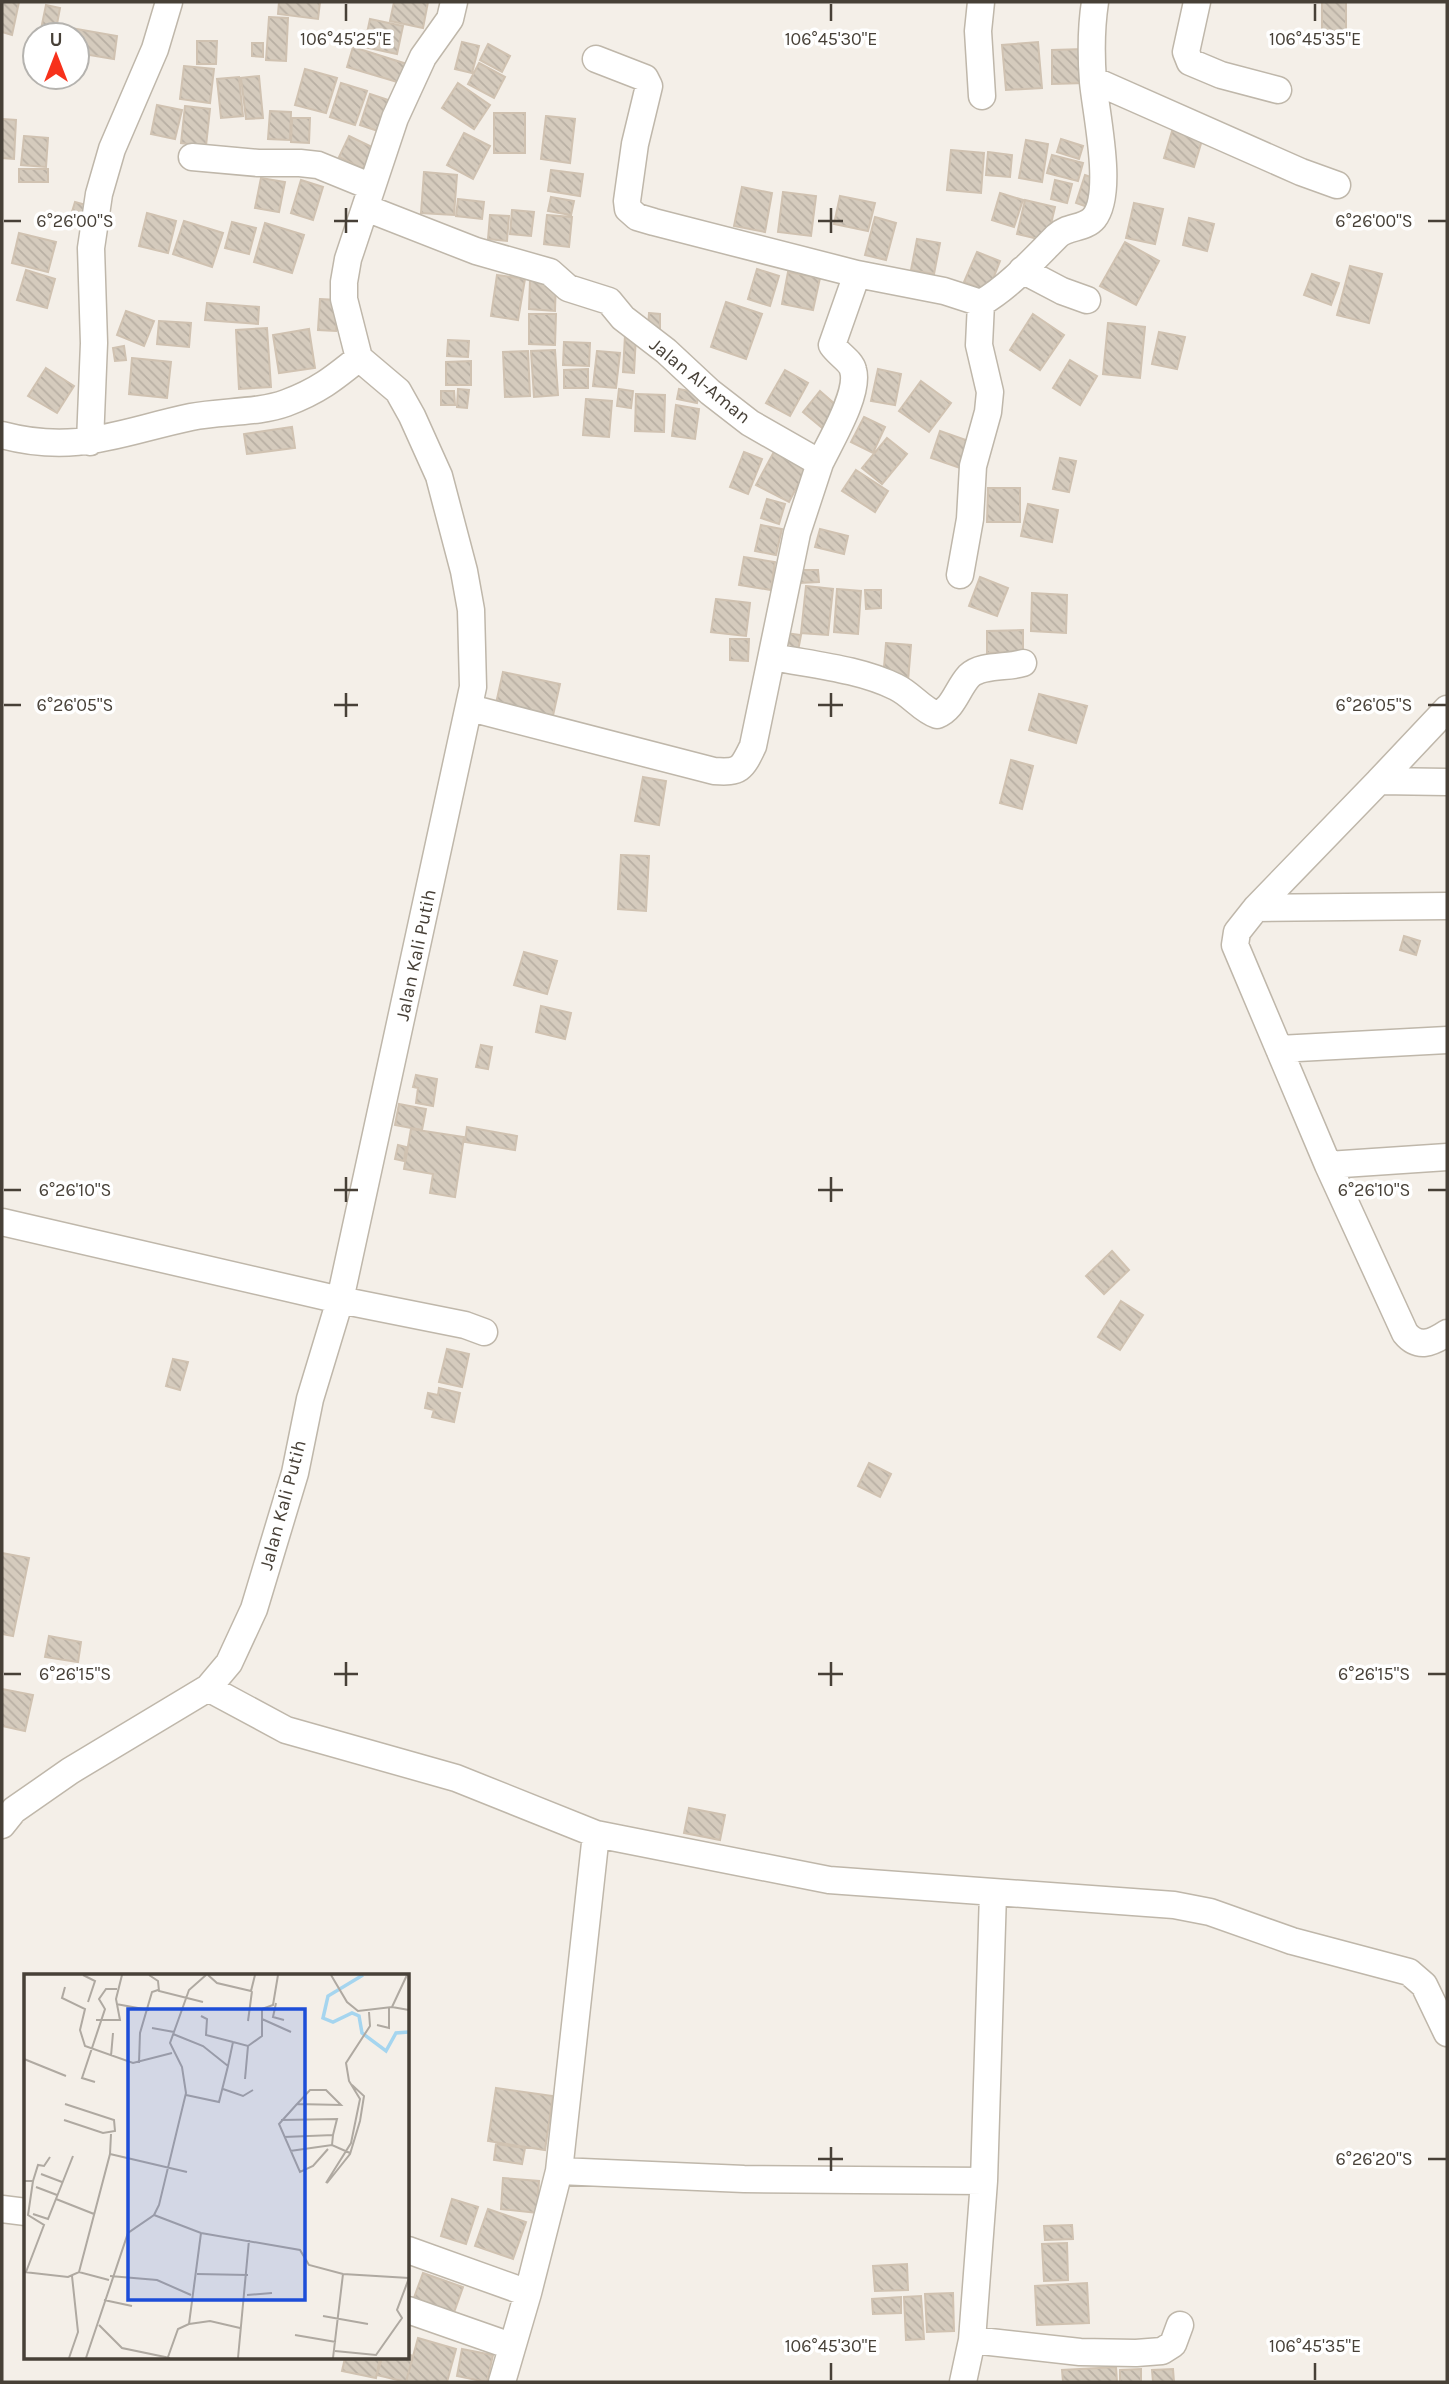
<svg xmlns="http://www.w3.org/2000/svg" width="1449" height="2384" font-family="Karla,sans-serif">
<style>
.building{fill:url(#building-back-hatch);stroke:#d0c2b1;stroke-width:2}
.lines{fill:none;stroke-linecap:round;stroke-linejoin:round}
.minor-casing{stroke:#bfb7aa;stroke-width:29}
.minor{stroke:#fff;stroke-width:26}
.ticks{fill:none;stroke:#474037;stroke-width:2.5}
.labels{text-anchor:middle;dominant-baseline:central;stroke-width:7;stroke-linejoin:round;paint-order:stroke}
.street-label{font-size:19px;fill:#474037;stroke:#fff}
.inset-river{fill:none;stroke:#a5d5ef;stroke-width:3.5}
.inset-road{fill:none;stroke:#afa9a1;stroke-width:2}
.view{fill:#1d4ed8;fill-opacity:0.15;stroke:#1d4ed8;stroke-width:3.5}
.inset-edge{fill:none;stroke:#474037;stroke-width:3.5}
.ticks-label{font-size:18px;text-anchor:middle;fill:#474037;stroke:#fff;stroke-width:7;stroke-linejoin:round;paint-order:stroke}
</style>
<defs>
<pattern id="building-back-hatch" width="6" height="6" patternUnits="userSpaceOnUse" patternTransform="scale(1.75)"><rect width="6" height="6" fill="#d5cbbd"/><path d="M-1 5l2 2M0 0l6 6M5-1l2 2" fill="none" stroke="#b8afa3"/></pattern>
</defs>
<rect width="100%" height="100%" fill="#f4efe8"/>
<path class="building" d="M2,2H19L12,35L2,32Z
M279,2H320L318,19L278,14Z
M394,2H428L423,28L390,21Z
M1322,2H1346V38L1322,39Z
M46,5L60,8L55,35L40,34Z
M269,17L288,18L286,61L266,60Z
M370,19L403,26L397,54L364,47Z
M71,28L117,36L114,59L77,53V35H70Z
M197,41H217L216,64H197Z
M462,42L479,46L472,73L455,69Z
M1038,42L1042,88L1006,90L1002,45Z
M252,43H263V57L252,56Z
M488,44L510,56L502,72L480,60Z
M353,47L410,65L404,84L347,67Z
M1084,49L1085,83L1052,84V50Z
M479,63L505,77L494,98L468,84Z
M184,66L214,69L210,103L180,99Z
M305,69L337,78L326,113L295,105Z
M259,76L263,118L246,119L241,78Z
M239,77L243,116L221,118L217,79Z
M341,83L367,91L355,125L330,117Z
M458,83L490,105L474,129L442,108Z
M370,94L394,102L384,133L360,125Z
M157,105L182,110L175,139L151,134Z
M185,106L210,109L206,146L181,143Z
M270,111L291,112L290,140L268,139Z
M494,113H525V153H494Z
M546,116L575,119L570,163L541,159Z
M292,118H310L309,143L291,142Z
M2,119L16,120L14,159L2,158Z
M1173,128L1203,137L1194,167L1164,158Z
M464,133L490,146L473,179L447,165Z
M24,136L48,138L46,167L21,165Z
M349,136L374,148L363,169L339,157Z
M1061,139L1083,146L1079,159L1057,152Z
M1026,140L1048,144L1042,182L1019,178Z
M951,150L984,153L981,193L947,190Z
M988,152L1012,155L1010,177L986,175Z
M1052,155L1083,163L1078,181L1047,173Z
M19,169H48V182H19Z
M551,170L583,174L580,196L548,191Z
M424,172L457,175L454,215L421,213Z
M1085,175L1102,181L1093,209L1076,203Z
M261,178L285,182L279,212L255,208Z
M301,180L323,187L313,220L291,213Z
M1055,180L1072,184L1067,203L1051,199Z
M742,187L772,193L765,232L734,226Z
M783,192L816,196L811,236L778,232Z
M1000,193L1023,200L1014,227L992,220Z
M840,196L875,203L868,231L834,224Z
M551,197L574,201L571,215L548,211Z
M458,199L484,202L482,219L456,216Z
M1025,200L1055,207L1047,241L1017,234Z
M75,202L97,208L93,221L71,215Z
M1134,203L1163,209L1155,244L1126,238Z
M512,210L534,212L531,236L510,234Z
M147,213L176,221L168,253L139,246Z
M490,215L509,216L507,241L488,239Z
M547,215L572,217L569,247L544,244Z
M875,217L896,223L886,260L865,255Z
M1189,218L1214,224L1207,251L1183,245Z
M184,221L223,233L212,267L173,254Z
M232,222L256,228L249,254L225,248Z
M265,223L304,235L292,273L254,262Z
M19,233L56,242L48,272L12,263Z
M917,239L940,243L934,274L911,270Z
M1125,242L1159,261L1136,305L1100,286Z
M977,252L1000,261L988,292L964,282Z
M1350,266L1382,274L1369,323L1337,315Z
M757,269L779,276L770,306L748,299Z
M26,270L55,279L47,308L17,300Z
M788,272L820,278L813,310L782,304Z
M1312,274L1339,283L1331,305L1304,295Z
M497,275L525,279L518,320L491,316Z
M530,280L556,281L555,311L529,309Z
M320,299L337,300L336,331L318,330Z
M726,302L762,314L746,359L711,347Z
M207,303L259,307L258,324L205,320Z
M126,311L154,321L144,346L117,335Z
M649,313L660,314V330L648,329Z
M529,314H556L555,345L529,344Z
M1033,314L1064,335L1040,370L1010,350Z
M159,321L191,323L189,347L157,344Z
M1108,323L1145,327L1140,378L1103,374Z
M267,328L271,387L239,389L236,330Z
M309,329L315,368L279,373L273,335Z
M1159,332L1185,337L1177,369L1152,364Z
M625,335L636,336L634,373L623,372Z
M448,340L469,341L468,357L447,356Z
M564,342L590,343L589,366L563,365Z
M124,346L126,360L115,361L113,348Z
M555,350L558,395L534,397L531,351Z
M528,351L530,396L505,397L503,352Z
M597,351L620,353L616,388L593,386Z
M132,358L171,362L167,398L129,394Z
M1070,360L1097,376L1080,405L1053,388Z
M471,361V385H446V362Z
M46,368L74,386L57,413L28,396Z
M588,369V388H564V370Z
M878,369L901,374L895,405L871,401Z
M785,370L808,383L790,416L766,403Z
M921,381L951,403L929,432L899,411Z
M458,389L469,390L467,408L457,407Z
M619,389L633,391L631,408L617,406Z
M679,389L699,393L697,403L677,399Z
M441,391H454L455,405H441Z
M820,391L843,411L826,431L803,412Z
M636,394L665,395L664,432L635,431Z
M586,399L612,401L609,437L583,435Z
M676,405L699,409L695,439L672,436Z
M864,417L885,427L873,453L851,442Z
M292,427L295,448L247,454L244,434Z
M940,431L969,441L960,468L931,458Z
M887,438L907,454L882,484L862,468Z
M776,448L808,466L789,502L756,485Z
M744,452L762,459L748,494L730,487Z
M1060,458L1076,461L1069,492L1053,489Z
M856,470L888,491L875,512L842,491Z
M988,488H1020V522H987Z
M767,499L785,504L779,524L761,518Z
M1028,504L1058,510L1052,542L1021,536Z
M761,525L782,529L776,555L755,551Z
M820,529L848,536L844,554L815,547Z
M744,557L775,562L771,590L739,585Z
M798,570H818L819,582L799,583Z
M980,577L1008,588L997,616L969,606Z
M806,586L833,589L828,635L801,633Z
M837,589L861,591L858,634L834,632Z
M865,590H881V608L866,609Z
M1032,593L1067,595L1066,633L1031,631Z
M716,599L750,603L746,636L711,632Z
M1023,630V652L987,653V631Z
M778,632L801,635L798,651L776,648Z
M730,639H749L748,661L730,660Z
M886,643L911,645L908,681L883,679Z
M503,672L560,684L552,720L495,708Z
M1039,694L1087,706L1076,743L1029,730Z
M1011,760L1033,766L1022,809L1000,803Z
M643,777L666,781L659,825L635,821Z
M621,855L649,856L646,911L618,909Z
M1404,936L1420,941L1416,955L1400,950Z
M524,952L557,961L547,994L514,985Z
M541,1006L571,1013L565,1039L536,1032Z
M481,1045L492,1047L488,1069L476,1067Z
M416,1075L437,1079L433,1106L416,1103L418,1088L413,1087Z
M399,1104L426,1109L422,1130L395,1125Z
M467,1127L517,1136L515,1150L465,1142Z
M411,1129L464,1137L455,1197L430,1193L433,1174L404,1169Z
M398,1145L406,1147L404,1161L395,1159Z
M1112,1251L1129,1270L1104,1294L1086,1276Z
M1121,1301L1143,1315L1120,1350L1098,1337Z
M447,1349L469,1354L462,1387L439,1382Z
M173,1359L188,1362L180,1390L166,1386Z
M439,1388L460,1393L454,1422L432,1417L434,1410L425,1408L428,1393L438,1395Z
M869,1463L891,1474L880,1497L858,1486Z
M2,1553L29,1558L13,1636L2,1634Z
M49,1636L81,1642L78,1662L45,1657Z
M2,1689L33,1695L25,1731L2,1726Z
M689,1808L725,1815L720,1840L684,1833Z
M496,2088L553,2096L545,2150L488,2141Z
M496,2144L525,2148L522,2164L494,2160Z
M503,2178L539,2181L537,2213L501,2209Z
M452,2199L478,2207L466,2244L441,2236Z
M488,2209L526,2222L513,2259L475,2246Z
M1072,2225L1073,2239L1045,2240L1044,2226Z
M1067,2243L1068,2280L1044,2281L1042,2244Z
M907,2264L908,2290L875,2291L873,2266Z
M423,2273L463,2287L451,2321L411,2306Z
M1087,2283L1089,2323L1037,2325L1035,2286Z
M953,2293L954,2331L927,2332L925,2294Z
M921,2296L924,2339L906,2340L904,2297Z
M901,2297V2313L873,2314L872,2299Z
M418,2338L456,2349L447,2382H406Z
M462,2349L493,2355L487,2382L457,2376Z
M408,2354L413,2356L406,2382L377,2375L382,2358H408Z
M345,2358H380L376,2378L342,2371Z
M1116,2367L1117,2382H1063L1062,2370Z
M1141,2369V2382H1120V2370Z
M1173,2369L1174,2382H1153L1152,2370Z"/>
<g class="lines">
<g class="minor-casing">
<path id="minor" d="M981,2L978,31L982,96
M1197,2L1186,52L1190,62L1221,75L1278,90
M596,59L645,78L649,86L635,144L627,201L628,209L637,217L654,222L857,274
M1093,80L1301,172L1337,185
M192,157L258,163H300L318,165L372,187
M366,208L476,251L550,272L568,288L609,301L623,318L666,351L710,392L750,423L820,463C830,442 860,393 853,370C851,361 838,354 832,345L857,274L944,291L981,303C1010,286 1033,260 1057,236C1067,226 1085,229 1094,218C1114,193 1096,114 1093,82C1091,55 1091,28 1095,2
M1022,270L1062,291L1087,300
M2,435C77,455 120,432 191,417C221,411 259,413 286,403C318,391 333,379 359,358
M90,442L94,343L91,248L99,194L112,149L155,49L169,2
M960,575L970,519L973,466L988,412L990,392L979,345L981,303
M773,657C814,665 859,669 896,687C911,694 922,710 937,715C954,708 957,689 969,676C981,664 1008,668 1023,663
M470,708L714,771C740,773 742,769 753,746L797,533L820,463
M1447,709L1379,781L1447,782
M1379,781L1256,908L1237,932L1235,945L1328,1165L1405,1333C1418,1349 1432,1343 1447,1333
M1256,908L1447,906
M1279,1049L1447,1040
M1328,1165L1447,1157
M2,1222L340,1300L465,1325L484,1332
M208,1688L286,1730L456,1778L596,1834L829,1880L1174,1905L1210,1912L1292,1941L1409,1972L1424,1985L1447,2033
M2,1825L14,1810L70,1771L208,1688L229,1663L254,1609L295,1473L310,1399L340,1300L473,687L471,610L464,571L439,476L412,416L398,391L359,358L344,299V282L348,259L395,118L423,57L450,19L454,2
M559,2171L744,2179L984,2181
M2,2209L26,2212
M408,2250L528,2293
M408,2310L511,2346
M972,2340L1080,2352L1136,2353L1162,2351L1173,2344L1180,2325
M502,2382L528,2293L559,2171L596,1834
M963,2382L972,2340L984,2181L993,1893"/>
</g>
<use href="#minor" class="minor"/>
</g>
<path class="ticks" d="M346,4V21M831,4V21M1315,4V21M346,208V233M831,208V233M4,221H21M334,221H358M818,221H843M1428,221H1446M346,693V717M831,693V717M4,705H21M334,705H358M818,705H843M1428,705H1446M346,1177V1202M831,1177V1202M4,1190H21M334,1190H358M818,1190H843M1428,1190H1446M346,1662V1686M831,1662V1686M4,1674H21M334,1674H358M818,1674H843M1428,1674H1446M831,2147V2171M818,2159H843M1428,2159H1446M831,2363V2380M1315,2363V2380"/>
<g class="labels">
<g class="street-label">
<text transform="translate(700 381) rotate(39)">Jalan Al-Aman</text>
<text transform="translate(416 955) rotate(-78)">Jalan Kali Putih</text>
<text transform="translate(283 1505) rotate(-75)">Jalan Kali Putih</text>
</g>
</g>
<g transform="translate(24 1974)">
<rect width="385" height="385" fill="#f4efe8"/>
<path class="inset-river" d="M339,1L304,22L299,44L309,48L328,39L335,42L338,59L362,77L372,59L385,58"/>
<path class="inset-road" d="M59,1L71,7L64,28M125,1L134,7L135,17L179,28M184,1L193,9L227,17L231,1M307,1L323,28L334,37L368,33L385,36M41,13L38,24L61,35L56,56L61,72L109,89L148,79M252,29L249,43L260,46M92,30L125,36M368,33L383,1M177,42L183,45L182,61L209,68M238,45L267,58M72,46H96L92,25L98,1M224,47L228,17M353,51L365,54V33M128,54L150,58M149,60L179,72L204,92L209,68L224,72L238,62V35L249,31L254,1M87,82L89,59M0,85L42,102M115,89L116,59L128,18L134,16M221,105L224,72M71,108L58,104L81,35L75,25L82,15H93M199,115L219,122L229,116M286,116H302L317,131L273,130ZM162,121L195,128L204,92M273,130L255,150L276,198L289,192L304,175M40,146L79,159L91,157L90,146L41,130M257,146L313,145L309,161M260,163L309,161L308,171M266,177L308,171L326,179M86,180L163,198M17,200L38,208M0,207H9L14,191L20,192L26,183M302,209L327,169L336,125L325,107L322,89L346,52L345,38M303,209L326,180L336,147L340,122L328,111M12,213L33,221M32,225L70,240M9,240L24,245L49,182M130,241L177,259L276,276L285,291L319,300L385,304M0,298L44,303L55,298L85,306M2,298L20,251L4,241L9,207M55,298L86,180L87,160M173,300L224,301M86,302L133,306L167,321M223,321L248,319M80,326L108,332M299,342L344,350M165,350L186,347L216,354M75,351L98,374L146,384M271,361L312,368M311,377L352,381L378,344L373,336L385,304M144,383L154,355L165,350L177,259M45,384L54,358L48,302M62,384L104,259L130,241L135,231L162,119L158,93L146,69L165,16L182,1M214,384L225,266M309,384L319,300"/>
<path class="view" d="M104,35H281V326H104Z"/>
<rect width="385" height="385" class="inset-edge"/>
</g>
<g class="ticks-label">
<text x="346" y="45">106°45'25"E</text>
<text x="831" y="45">106°45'30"E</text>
<text x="1315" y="45">106°45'35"E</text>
<text x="75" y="227">6°26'00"S</text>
<text x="1374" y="227">6°26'00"S</text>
<text x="75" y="711">6°26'05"S</text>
<text x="1374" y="711">6°26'05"S</text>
<text x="75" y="1196">6°26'10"S</text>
<text x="1374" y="1196">6°26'10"S</text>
<text x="75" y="1680">6°26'15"S</text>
<text x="1374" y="1680">6°26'15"S</text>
<text x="1374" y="2165">6°26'20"S</text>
<text x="831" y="2352">106°45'30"E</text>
<text x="1315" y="2352">106°45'35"E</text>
</g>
<rect width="1449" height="2384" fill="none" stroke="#474037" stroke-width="7"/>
<g transform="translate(56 56)"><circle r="33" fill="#ffffff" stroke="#b5b3af" stroke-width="2"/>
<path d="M0-5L12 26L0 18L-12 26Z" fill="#f7311b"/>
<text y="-10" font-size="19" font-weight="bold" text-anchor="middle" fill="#474037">U</text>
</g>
</svg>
